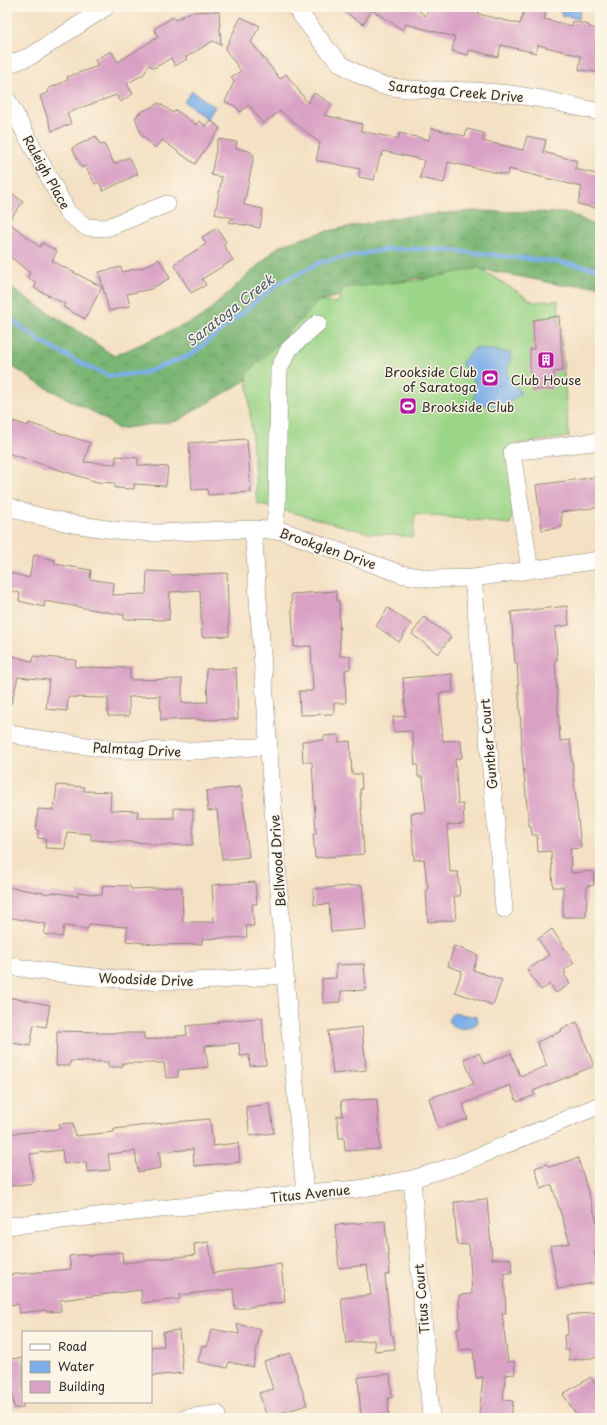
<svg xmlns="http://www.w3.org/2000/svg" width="607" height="1425" font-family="'Playpen Sans',sans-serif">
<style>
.forest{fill:url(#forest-crowns);stroke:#547050}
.garden{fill:#9bd588;stroke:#63805a}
.water{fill:#7cafe8;stroke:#546d8a}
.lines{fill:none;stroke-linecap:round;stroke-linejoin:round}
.stream{stroke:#7cafe8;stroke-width:4.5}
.building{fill:#d9a2c5}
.minor-casing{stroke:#908678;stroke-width:18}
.minor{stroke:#fff;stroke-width:17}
.labels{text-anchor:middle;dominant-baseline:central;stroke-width:3;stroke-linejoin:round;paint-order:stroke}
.street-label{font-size:13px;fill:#2b2b2b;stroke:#fcf5e5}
.poi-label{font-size:13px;fill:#2b2b2b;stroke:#fcf5e5;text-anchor:end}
.water-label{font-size:14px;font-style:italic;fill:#47596d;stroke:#fcf5e5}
</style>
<defs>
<pattern id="forest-crowns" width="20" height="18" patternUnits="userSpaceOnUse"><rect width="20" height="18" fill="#7cb674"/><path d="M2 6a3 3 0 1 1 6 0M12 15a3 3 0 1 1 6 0" fill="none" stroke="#66945f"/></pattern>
</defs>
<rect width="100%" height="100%" fill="#fcf5e5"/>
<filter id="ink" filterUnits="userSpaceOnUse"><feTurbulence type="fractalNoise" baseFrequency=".025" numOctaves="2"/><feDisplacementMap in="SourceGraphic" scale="8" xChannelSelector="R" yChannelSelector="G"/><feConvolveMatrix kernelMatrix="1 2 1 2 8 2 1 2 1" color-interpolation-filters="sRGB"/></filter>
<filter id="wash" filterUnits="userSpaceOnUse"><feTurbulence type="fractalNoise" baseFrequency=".012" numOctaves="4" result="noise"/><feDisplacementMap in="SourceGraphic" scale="16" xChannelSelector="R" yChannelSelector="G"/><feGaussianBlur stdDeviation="0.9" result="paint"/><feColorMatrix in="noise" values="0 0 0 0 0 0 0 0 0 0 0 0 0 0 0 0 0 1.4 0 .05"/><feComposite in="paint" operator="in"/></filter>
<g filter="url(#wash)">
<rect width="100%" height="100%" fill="#f4e1c4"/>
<path class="forest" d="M473,211L569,213L600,228V286L561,285L487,270L461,280L416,278L322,300L255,375L177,421L118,429L99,415L39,384L7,363V286L81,333L114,356L202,317L279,246L322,232L400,217Z"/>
<path class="garden" d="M479,268L534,302L558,300L569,437L510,445L513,513L510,524L415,514L413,537L369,533L257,503L247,374L319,301L337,303L344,288L420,280Z"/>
<path class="water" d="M559,7H574L581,9L578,19L567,16L562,17Z
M192,91L215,107L207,119L184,102Z
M475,348L511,353L507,374L521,393L504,406L474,404L475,381L466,376L462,362Z
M454,1013H459L462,1015L467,1014L469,1016H475L477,1018L478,1022C464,1037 438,1023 454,1013Z"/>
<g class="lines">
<path class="stream" d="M7,316L40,341L90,368L111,376L144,373L191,355L276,285L321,262L388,249H417L447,250L558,262L600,269"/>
</g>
<g id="blocks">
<path class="building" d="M338,7H413L426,16L428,7H480L478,14L520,24L525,7L546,12L544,19L572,26L573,21L589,25V27L600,30L595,51H600L598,72L579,70L581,56L538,45L536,53L501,45L498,57L470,50L468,55L452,51L455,37L406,24L403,30L372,10L363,24Z
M219,11L221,45L213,41L186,57L187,59L175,66L171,58L154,68L149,65L144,74L127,84L133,94L120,102L116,95L67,113L71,124L52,131L40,96L49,92L48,89L68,80L67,77L98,66L95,60L111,51L118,62L158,37L154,29L173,17L175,20L191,12Z
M241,17L260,26L251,42L280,79L286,74L308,103L314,93L332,104L324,115L362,124L361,131L398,139L399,133L429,140L431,128L465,136L467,129L484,133L483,141L523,150L527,136L546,140L543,152L577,161L575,169L600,175V209L578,204L582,187L509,169L507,175L448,162L444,183L420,178L424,160L383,151L382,156H380L374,180L359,177L360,169L316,160L320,143L280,111L263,124L249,105L240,112L235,106L225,102L234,82L231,77L241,71L225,49Z
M159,103L173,113L176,110L196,125L199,121L205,126L210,120L220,128L195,164L162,140L155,148L141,134L135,117L138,115L137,114Z
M96,136L100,145L104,144L114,164L129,157L138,174L103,191L99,182L95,184L85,166L82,168L72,148Z
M218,139L237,142L236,148L249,151L254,155L244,205L263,209L260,228L228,222L234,218L215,214L222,177L211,175Z
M7,189L23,202L8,222L40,247L42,243L57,251L52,261L102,287L85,319L63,307L65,304L34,288L37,283L27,278L30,273L7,254Z
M217,228L226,242L223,244L233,260L202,279L206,285L191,293L174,264L206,244L202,237Z
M159,259L170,278L151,289L127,294L130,306L109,311L99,272L121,267L122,272L144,267Z
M559,316L563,371L554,372V389L532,390V373H530V349H534L533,320Z
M7,419L28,426L29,423L90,443L84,462L116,464V456L138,458V465L168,467L166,486L134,484V489L115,488V483L97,482L7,453Z
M247,439L251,492L208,495L207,489L192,490L189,443Z
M596,477L600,507L561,512L562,527L542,530L536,485Z
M34,555L55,560L54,564L91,570L90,579L114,583L113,595L146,594L147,571L170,572V575L227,573L229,636L202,637L200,590L170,592L169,620L124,619V615L45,601L44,607L19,601L20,593L7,590L10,573L29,578Z
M336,591L337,601H339L340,656H350V669L345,670L346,703H334V714L300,715L299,691H313L311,646L294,647L291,594Z
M567,606L569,625L555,627L557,660H555L560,741L570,740L581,848L570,849L571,873L593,871L594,885L587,886L586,917H563V887H553L551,851L538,852L537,835H532L531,826H529L521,744H522L517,663H515L511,612Z
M388,608L411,624L399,642L376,626Z
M424,617L451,637L438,654L412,634Z
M7,654L33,662L34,656L76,660L75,667L130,668V680L182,679V703L208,702L206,669L236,668L238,719L199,720V719L161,720L160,696L129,697V716H108V698L68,697L67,711L46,709L49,680L18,677L11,704L7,703Z
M452,674L453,692L439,693L443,741L461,740L462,758L455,759L458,804H463L464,824L447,825L450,872H458L460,896H454L456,920L428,922L426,890H428L424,859L414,860L411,813L426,812L423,777H418V765H415L412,731L394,732L393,717L406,716L403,678Z
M339,735V742L350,741L352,774H361L362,789H360L364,854L315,858L313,833H316L312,762H303L302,741L324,740V736Z
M57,785L84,787V791L111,792L110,810L138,811L137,818H174V808L193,809V845H149V843L91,840V834L67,832L65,849L45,848L46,839L38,838V830L36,829L38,809L54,810Z
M241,787L249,857L222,860L217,810L208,811L206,791Z
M255,882L257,904H252L254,926H246L247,937L202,939V944L163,945L126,941L128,927L89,924L88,929L64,926L62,937L44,934L46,924L7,917V887L50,894V892L78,896V892L102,895L103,885L130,886L131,889L182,887L183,922H214L212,885Z
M362,885L366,929L331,932L329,904L314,905L313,889Z
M552,929L574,963L564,970L566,973L564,974L570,984L556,993L550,984L541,990L527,970L549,955L538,939Z
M454,946L478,955L473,970L502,980L493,1005L455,992L462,971L448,966Z
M364,964L366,990L341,991V1002L323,1003L322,979L336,978V965Z
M7,997L50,1005L46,1027L34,1025L30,1046L7,1042Z
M262,1018L266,1065L250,1066L249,1055L240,1056L239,1043L205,1046L208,1067L178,1070V1077L166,1078L164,1063H122V1067H108V1062L70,1061V1066H56L57,1031L97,1032V1033H144V1040L187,1035L186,1026L218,1023V1021Z
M577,1022L594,1066L533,1091L535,1095L517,1102L510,1085L463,1104L468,1119L438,1128L429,1098L474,1084L464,1059L479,1053L484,1064L511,1053L520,1076L547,1066L537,1042L562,1031L561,1029Z
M362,1027L366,1070L333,1074L328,1031Z
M377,1099L380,1149L345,1151L344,1138H339L337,1116H343L341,1101Z
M270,1104L274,1133L250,1136L246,1107Z
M210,1119L213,1146L238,1143L240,1162L194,1166L193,1149L159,1152L161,1168L138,1172L135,1151L108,1154L110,1170L87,1172L86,1162L64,1164L62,1150L30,1154L33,1183L11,1186L7,1149V1134L60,1129L59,1124L73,1123L75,1136L114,1132V1129L163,1123Z
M578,1158L600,1232V1251L594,1252L599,1282L558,1289L550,1246L570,1243L552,1185L541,1189L535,1168L547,1164L549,1167Z
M487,1199L492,1259H511L512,1273H504L506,1313H502L508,1362L514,1361L515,1374L505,1375L503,1400L513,1401L511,1418H496V1417L479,1415L483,1377L476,1378L473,1349L459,1350L457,1328H460L459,1295L472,1294L469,1244L457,1245L454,1202Z
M385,1221L390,1274L385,1275L391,1335H393L395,1349L375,1351L374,1340L346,1343L341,1298L371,1295L367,1265L339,1268L335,1225Z
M209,1242L213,1273L281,1264L285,1302L235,1309L233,1289L179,1295L180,1299L142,1303L141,1290L60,1300L61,1311L46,1312V1310L19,1313L18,1304L7,1305V1275L71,1269L69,1256L88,1254V1256L122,1252L123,1263L195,1255L194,1244Z
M600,1312V1357L569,1360V1350H565L564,1335H568L567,1315Z
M237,1324L261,1329L253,1367L229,1362L227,1368L198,1362L202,1346L207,1347L211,1329L239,1334Z
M179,1330L183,1373L151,1376V1347L164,1346L163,1332Z
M290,1353L307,1405L267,1417L259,1393L273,1389L264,1361Z
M23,1358V1408H14L9,1359Z
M390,1374L392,1398H388L389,1418H361L358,1377Z
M591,1377L600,1392V1418H578L563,1394Z"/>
</g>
</g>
<g filter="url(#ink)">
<use href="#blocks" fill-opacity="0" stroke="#908678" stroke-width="1"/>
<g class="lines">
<g class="minor-casing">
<path id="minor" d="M295,7L328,50L341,64L358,74L380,85L406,89L475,91L510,94L542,99L600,112
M7,65L31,56L106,7
M7,99L68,213L86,227L106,228L167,204
M7,506L30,514L73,524L114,530L155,533L253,529L283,531L401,574L431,579L473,578L600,560
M253,529L285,975L305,1193
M274,530L277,506L279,369L289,349L318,323
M530,570L512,452L600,441
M473,578L504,909
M7,732L25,737L114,750L199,751L269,746
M7,966C66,975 126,982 185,981C219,981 252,977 285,975
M412,1179L431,1418
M7,1226L305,1193L358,1189L412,1179L460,1164L600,1105
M187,1418L217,1414"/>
</g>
<use href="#minor" class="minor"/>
</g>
</g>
<defs>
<g id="building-square" transform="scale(0.9)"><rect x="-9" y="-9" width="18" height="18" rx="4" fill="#b5179e" stroke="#fcf5e5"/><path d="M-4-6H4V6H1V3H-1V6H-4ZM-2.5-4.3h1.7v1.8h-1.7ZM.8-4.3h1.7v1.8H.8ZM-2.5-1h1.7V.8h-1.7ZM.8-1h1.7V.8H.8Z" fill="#fff"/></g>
<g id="stadium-square" transform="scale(0.9)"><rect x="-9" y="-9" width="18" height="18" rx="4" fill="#b5179e" stroke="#fcf5e5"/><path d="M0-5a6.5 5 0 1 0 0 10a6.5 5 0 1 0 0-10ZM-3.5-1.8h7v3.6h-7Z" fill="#fff"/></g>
</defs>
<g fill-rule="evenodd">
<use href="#building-square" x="546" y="360"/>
<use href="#stadium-square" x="490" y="378"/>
<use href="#stadium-square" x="408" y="406"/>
</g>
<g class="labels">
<g class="street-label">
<text transform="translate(456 91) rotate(5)">Saratoga Creek Drive</text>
<text transform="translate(47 172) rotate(61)">Raleigh Place</text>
<text transform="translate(328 548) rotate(19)">Brookglen Drive</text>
<text transform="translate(488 744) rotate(-95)">Gunther Court</text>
<text transform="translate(137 749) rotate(3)">Palmtag Drive</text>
<text transform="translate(277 861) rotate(-94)">Bellwood Drive</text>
<text transform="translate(146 979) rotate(2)">Woodside Drive</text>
<text transform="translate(310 1193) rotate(-6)">Titus Avenue</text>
<text transform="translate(421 1299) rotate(-95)">Titus Court</text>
</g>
<g class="poi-label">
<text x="477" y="371">Brookside Club<tspan x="477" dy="15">of Saratoga</tspan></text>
<text x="546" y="379" text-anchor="middle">Club House</text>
<text x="421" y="406" text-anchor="start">Brookside Club</text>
</g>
<g class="water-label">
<text transform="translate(230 310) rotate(-38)">Saratoga Creek</text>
</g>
</g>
<rect width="607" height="1425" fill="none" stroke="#fcf5e5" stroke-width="24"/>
<rect x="22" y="1331" width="130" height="72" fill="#fcf5e5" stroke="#a8a49b"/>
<rect x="30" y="1344" width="20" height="6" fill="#ffffff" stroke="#a8a49b"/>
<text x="58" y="1351" font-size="12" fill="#2b2b2b">Road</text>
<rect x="30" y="1361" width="20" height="12" fill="#7cafe8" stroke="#a8a49b"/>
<text x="58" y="1371" font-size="12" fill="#2b2b2b">Water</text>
<rect x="30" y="1381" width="20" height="12" fill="#d9a2c5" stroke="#a8a49b"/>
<text x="58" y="1391" font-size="12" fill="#2b2b2b">Building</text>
</svg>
